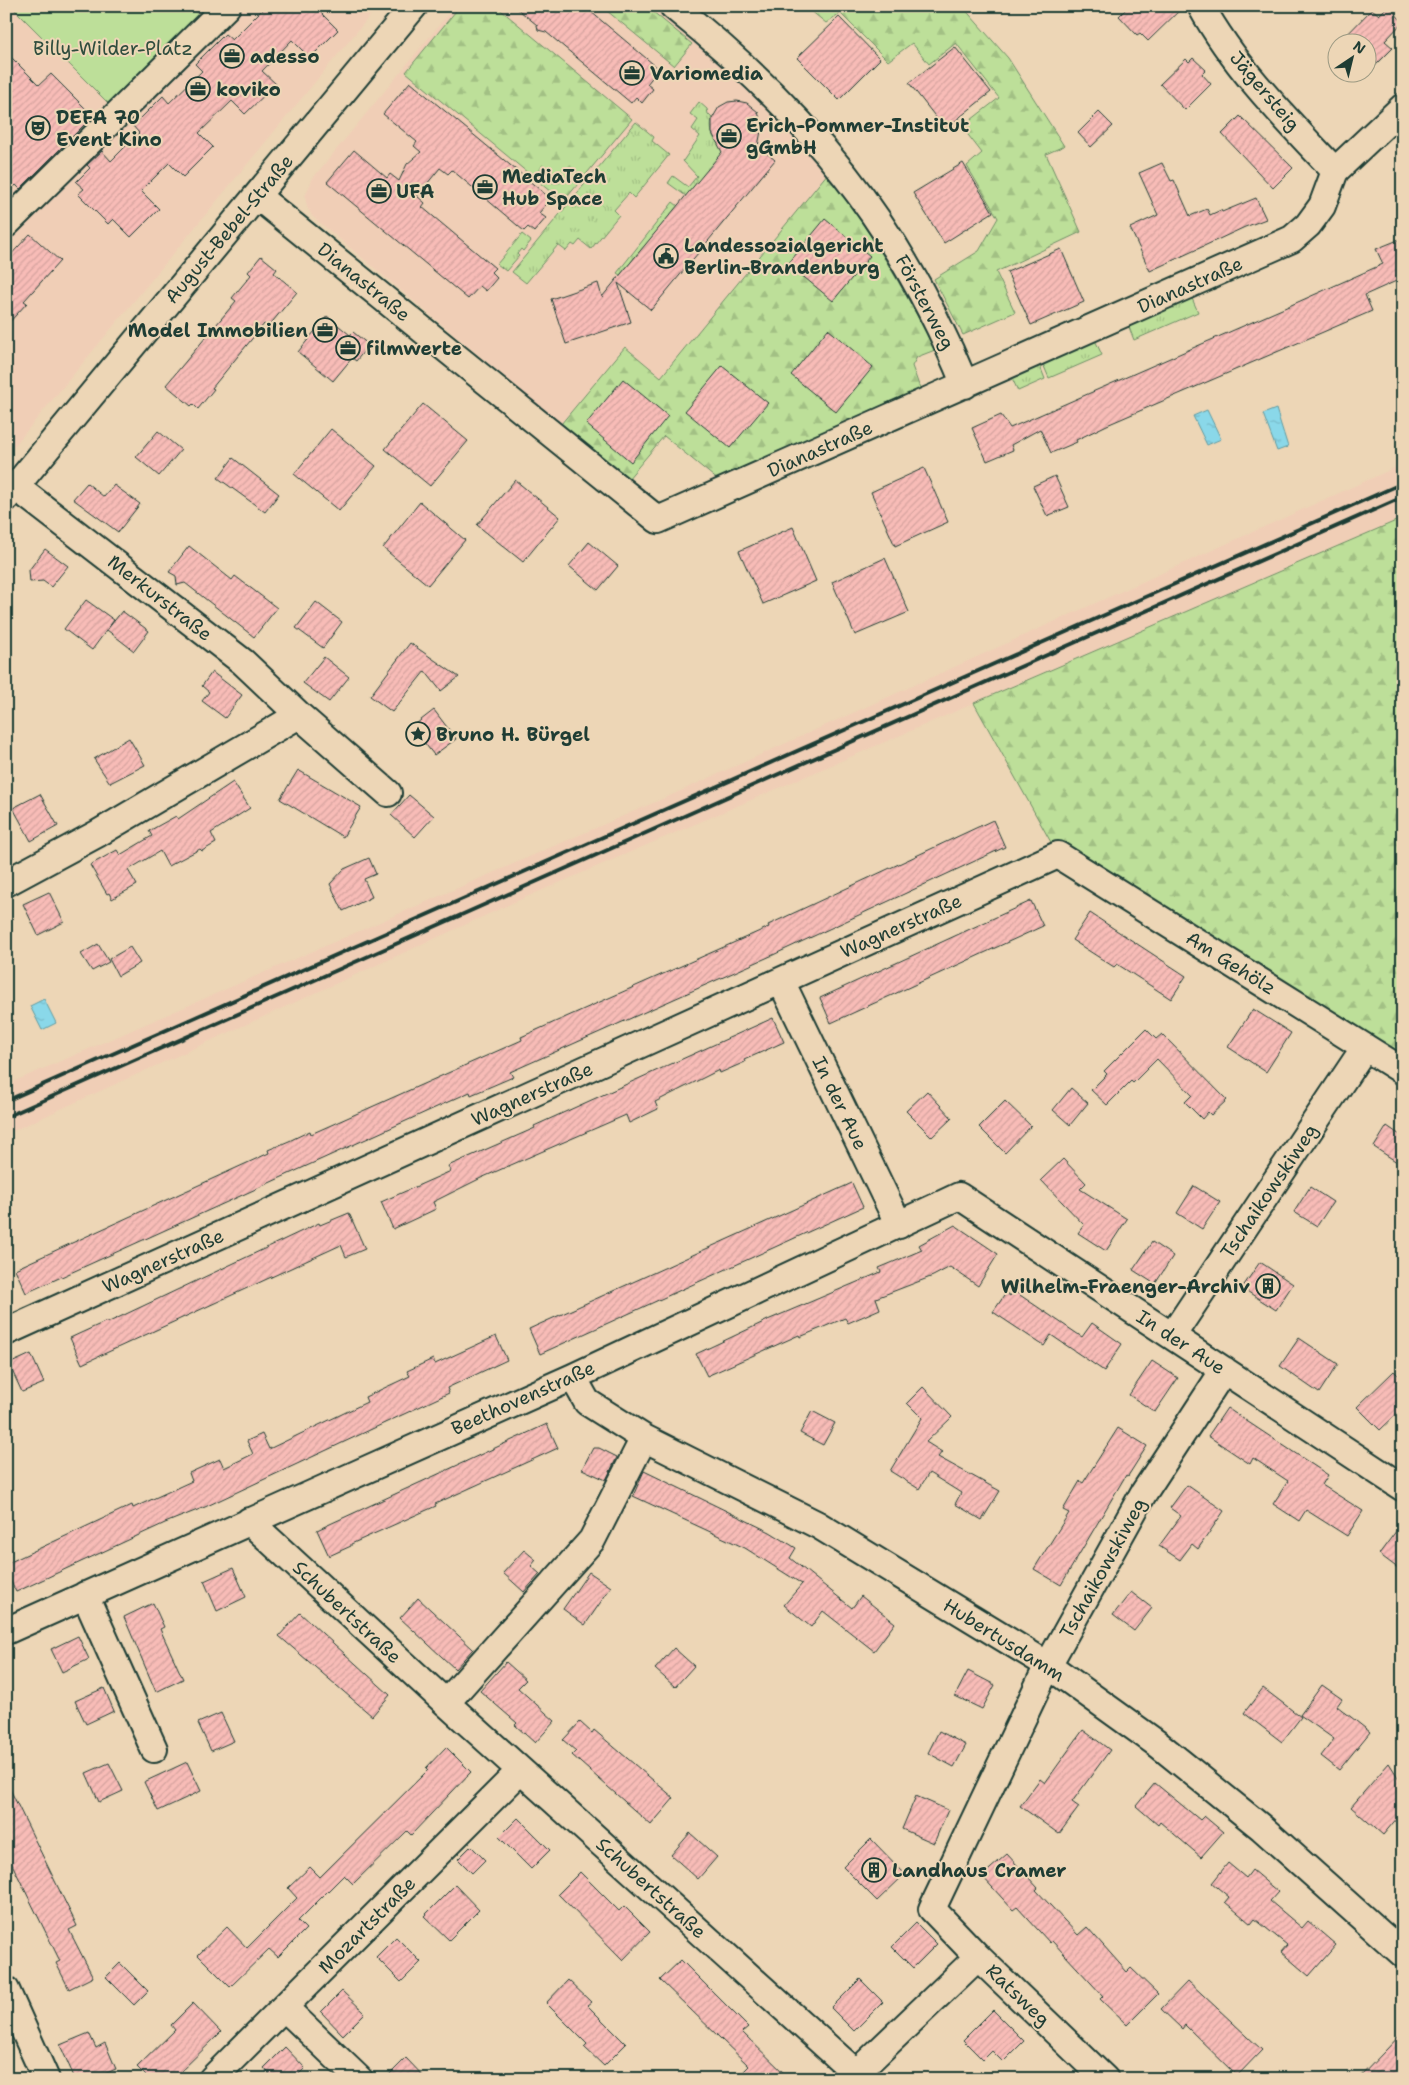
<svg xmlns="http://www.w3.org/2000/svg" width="1409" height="2085" font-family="'Shantell Sans',sans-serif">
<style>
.built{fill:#f0ceb6}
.grass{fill:url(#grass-tufts);stroke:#6e8e66}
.forest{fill:url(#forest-firs);stroke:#6e8e66}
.park{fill:#bddf99;stroke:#6e8e66}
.water{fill:url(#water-ripples);stroke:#5f9aa1}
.building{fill:url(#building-hatch);stroke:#1f3d34}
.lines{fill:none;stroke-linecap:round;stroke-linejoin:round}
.minor-casing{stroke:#1f3d34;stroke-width:30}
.minor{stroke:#edd6b6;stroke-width:26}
.rail{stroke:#1f3d34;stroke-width:4}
.labels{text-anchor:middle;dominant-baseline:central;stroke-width:4;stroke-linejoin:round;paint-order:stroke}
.park-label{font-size:19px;fill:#2f4d3e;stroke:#edd6b6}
.poi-label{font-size:19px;font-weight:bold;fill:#1f3d34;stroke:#edd6b6;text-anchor:start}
.street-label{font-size:19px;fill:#1f3d34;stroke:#edd6b6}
</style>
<defs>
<pattern id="grass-tufts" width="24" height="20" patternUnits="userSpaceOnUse" patternTransform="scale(1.25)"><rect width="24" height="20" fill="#bddf99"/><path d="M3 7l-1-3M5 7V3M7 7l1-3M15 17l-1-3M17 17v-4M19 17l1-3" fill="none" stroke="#a2c084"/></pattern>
<pattern id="forest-firs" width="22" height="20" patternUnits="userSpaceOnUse" patternTransform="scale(1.25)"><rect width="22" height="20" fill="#bddf99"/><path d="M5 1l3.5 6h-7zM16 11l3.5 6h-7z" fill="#a2c084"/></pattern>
<pattern id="water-ripples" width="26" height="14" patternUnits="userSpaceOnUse" patternTransform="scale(1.25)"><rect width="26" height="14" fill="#8ad8e9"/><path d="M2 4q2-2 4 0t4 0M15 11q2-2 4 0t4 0" fill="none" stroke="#77bac8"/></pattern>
<pattern id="building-hatch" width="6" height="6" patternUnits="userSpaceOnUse" patternTransform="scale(1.25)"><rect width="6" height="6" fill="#f8bcb7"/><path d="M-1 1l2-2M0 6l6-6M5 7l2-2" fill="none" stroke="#d4a29e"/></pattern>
</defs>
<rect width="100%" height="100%" fill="#edd6b6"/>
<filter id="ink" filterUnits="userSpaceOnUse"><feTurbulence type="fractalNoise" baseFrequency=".02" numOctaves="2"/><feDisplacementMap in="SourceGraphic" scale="10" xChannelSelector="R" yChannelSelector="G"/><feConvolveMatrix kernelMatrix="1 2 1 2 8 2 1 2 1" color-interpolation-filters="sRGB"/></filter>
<g filter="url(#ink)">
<path class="built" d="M6,6H378L6,456Z
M455,6H651L750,90L778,117L828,173L661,377L624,347L561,424L312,216L307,207L305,196L313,178Z
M1403,464V518L517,901L6,1134V1085L676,793Z"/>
<path class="grass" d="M699,102L707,109L708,114L712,118C709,133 714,143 728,151L686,196L668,183L673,176L688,187L697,176L683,161L700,136L692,129L698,120L690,114Z
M636,122L654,137L652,141L669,155L634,198L629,193L614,210L619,215L591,249L580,240L575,246L572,244L566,251L558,245L526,283L512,272Z
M673,202L678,206L620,275L617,273Z
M522,234L531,241L523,251L521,249L517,254L519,256L506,271L497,264Z
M1190,294L1198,312L1134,340L1127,322Z
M1095,340L1102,355L1049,378L1043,364Z
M1040,366L1045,379L1018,391L1012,378Z"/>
<path class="forest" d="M460,6H496L632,119L563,202L406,72Z
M601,6H646L692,44L674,66Z
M805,6H962L1008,58L1064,146L1046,154L1081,232L996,272L1015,312L963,335L934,279L979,251L998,218L967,166L982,153L962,127L999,98L956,43L929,64L912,43L888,61L840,13L826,23Z
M828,173C869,230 904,288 935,350L917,357L912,366L921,391L719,481L664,436L628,479L561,424L625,347L661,377Z
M1403,518V1071L1058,855L974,703Z"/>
<path class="park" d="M11,6H191L200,17L112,104L108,103Z"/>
<path class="water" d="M1276,409L1288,447L1277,451L1263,414Z
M1207,410L1221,439L1207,445L1193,416Z
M44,999L56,1023L42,1030L30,1006Z"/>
<path class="building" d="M266,6H314L338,30L310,58L292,40L262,71L276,84L245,114L232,101L199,133L213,147L183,177L169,163L141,191L159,209L131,237L113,219L108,224L78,194L84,189L76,182L90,168L87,165L102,151L111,161L139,133L133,126L163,96L169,103L202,71L195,64L225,34L232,40Z
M514,6H584L659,69L647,84L653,89L642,103L636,97L631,103L546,32L538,30L537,25Z
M1129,6H1184L1148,41L1140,33L1137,35L1119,16Z
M1388,6L1403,22L1385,41L1393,48L1366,75V42H1340L1372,9L1379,15Z
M839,17L880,59L839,100L797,58Z
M955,47L991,92L945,129L909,83Z
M6,52L39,85L51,74L93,116L20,189L16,185L6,195Z
M1193,58L1206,70L1202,74L1211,84L1185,110L1160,84L1186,59L1189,62Z
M410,82L551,199L539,213L546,218L534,232L528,227L524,231L452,170L448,174L440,168L417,196L425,203L422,207L495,268L491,272L497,278L486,291L480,286L468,299L327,182L354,150L387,178L390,174L399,181L407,164L421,152L414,146L417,142L383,114Z
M737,101L747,103L758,112L762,126L758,146L775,160L651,310L618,283L631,322L566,344L551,299L598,283L602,297L722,152L712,133V119L719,107L728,102Z
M1099,112L1113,126L1091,147L1078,133Z
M1240,116L1293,168L1273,188L1222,134Z
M963,163L993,212L944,243L913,193Z
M1162,163L1171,181L1174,180L1190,216L1207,209L1210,215L1221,210L1222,212L1256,198L1266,219L1245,227L1150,271L1130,228L1158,215L1139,173Z
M825,219L870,256L833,301L788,264Z
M30,234L60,261L24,301L27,303L6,326V260Z
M1403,238V278L1365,295L1372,311L1107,425L1076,440L1077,442L1051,453L1040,429L1011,445L1013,450L987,461L972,428L1001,415L1010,428L1298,302L1383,264L1376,249Z
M1061,249L1084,302L1031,325L1007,272Z
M261,256L277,269L274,273L297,292L268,327L264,324L212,388L214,389L198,409L193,404L191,406L166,385L236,301L232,298L251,275L248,272Z
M327,316L350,335L353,332L369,345L356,361L352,358L333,381L298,352Z
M828,329L873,367L836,412L791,375Z
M722,366L768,403L730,448L685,411Z
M623,379L668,416L631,462L586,424Z
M423,404L468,441L430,486L385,449Z
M331,429L376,466L339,511L294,474Z
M158,431L181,450L159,476L136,457Z
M233,458L279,494L265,512L218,478Z
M924,468L948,522L895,546L871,492Z
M1055,476L1069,507L1047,516L1033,486Z
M515,480L560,517L523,562L477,525Z
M87,483L104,497L114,485L140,504L118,532L73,499Z
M420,502L465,540L428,585L383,548Z
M793,527L816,581L763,604L739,551Z
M589,542L618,566L598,590L569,566Z
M189,546L232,580L235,576L277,608L254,637L185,583L177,585L176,576L169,572Z
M45,549L68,566L51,587L43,581L30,582L29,570Z
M885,558L909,612L855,635L832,582Z
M86,600L114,620L92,650L64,629Z
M316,602L342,622L323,648L296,628Z
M122,611L149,631L134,651L107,630Z
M410,643L459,677L441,691L425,671L392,712L370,696Z
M324,657L349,677L329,702L303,683Z
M212,672L242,695L225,718L202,701L209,692L202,686Z
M434,710L456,739L434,755L412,727Z
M129,738L145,765L110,783L94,759Z
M298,770L361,807L343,837L280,799Z
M233,782L250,808L211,833L216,843L202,851L200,849L168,866L160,851L128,870L137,885L112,899L109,893L107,894L90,865L117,850L120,855L152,836L149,831L176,816L178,819Z
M40,794L58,826L31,841L13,808Z
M409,795L434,816L415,837L391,815Z
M993,820L1005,847L773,955L510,1072L513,1077L471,1095L470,1092L26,1293L15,1269L269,1153L268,1150L289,1141L310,1131L311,1134L522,1040L521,1037L769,927L768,925Z
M369,858L376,874L364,879L372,897L343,911L330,884L344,869Z
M49,892L64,922L38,935L23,904Z
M1031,901L1043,926L831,1023L820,998Z
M1090,913L1186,976L1171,999L1117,964L1114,967L1072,940Z
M98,944L109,962L92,971L81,954Z
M130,947L140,963L118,976L109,959Z
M1253,1009L1291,1033L1266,1072L1228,1047Z
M773,1018L784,1042L744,1060L745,1062L720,1073L719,1070L655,1102L658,1109L629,1123L626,1115L481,1178L433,1202L436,1209L393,1229L381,1202L451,1171L448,1166L535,1128L534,1126L576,1107Z
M1146,1029L1156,1039L1162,1034L1227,1100L1211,1115L1208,1112L1202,1119L1185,1102L1192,1095L1157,1059L1133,1083L1131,1081L1107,1105L1091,1090L1107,1074L1104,1071Z
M1071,1088L1088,1103L1070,1125L1053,1110Z
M927,1091L952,1118L932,1137L906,1111Z
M1005,1101L1031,1126L1005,1153L979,1127Z
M1387,1126L1403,1137V1166L1374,1147Z
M1063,1159L1086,1183L1080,1189L1127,1219L1106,1251L1078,1233L1084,1225L1041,1180Z
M852,1183L863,1207L540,1354L529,1329Z
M1194,1186L1220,1202L1202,1229L1177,1213Z
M1310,1187L1333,1202L1317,1226L1294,1212Z
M349,1213L365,1249L346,1257L341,1245L82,1364L70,1338L107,1321V1323L319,1223L320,1225Z
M955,1225L998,1254L978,1286L950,1267L933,1276L876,1298L880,1309L848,1323L845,1318L800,1337L799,1335L707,1376L696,1354L770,1319L881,1272L879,1268L922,1250L919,1245Z
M1152,1242L1173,1256L1155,1284L1133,1270Z
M1260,1262L1293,1284L1276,1310L1242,1288Z
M1014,1291L1082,1337L1092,1323L1122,1344L1104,1371L1051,1335L1044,1346L993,1312L1006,1293L1010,1296Z
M496,1336L507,1360L447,1388L449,1393L205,1507L165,1523L16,1592L6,1572V1564L132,1505L133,1508L192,1481L189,1473L220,1459L224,1468L253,1454L247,1441L262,1434L269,1449L367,1402L365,1397L410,1376L407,1371L433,1359L435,1364Z
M1299,1338L1338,1364L1319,1393L1280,1366Z
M31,1354L44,1383L22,1392L9,1364Z
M1152,1361L1178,1378L1155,1412L1129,1395Z
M1394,1371L1403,1380V1408L1380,1430L1357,1407Z
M923,1387L952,1417L926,1442L942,1452L938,1457L1000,1491L982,1520L955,1504L961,1493L929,1473L919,1489L890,1471L922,1418L907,1403Z
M1227,1408L1328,1475L1322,1485L1363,1511L1347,1536L1306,1510L1299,1521L1273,1504L1288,1481L1253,1458L1250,1464L1208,1436Z
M812,1411L835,1423L823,1445L800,1433Z
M547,1424L558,1448L435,1504L436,1506L351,1544V1546L329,1556L317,1530Z
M1118,1428L1147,1446L1128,1476L1126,1475L1061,1585L1034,1569L1069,1513L1063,1510L1080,1481L1083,1483Z
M593,1448H599L617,1457L606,1480L582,1469Z
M644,1471L770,1532L796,1548L790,1558L852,1608L861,1596L895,1623L874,1651L823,1611L811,1627L784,1605L802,1584L745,1548L633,1496Z
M1187,1485L1224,1511L1198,1549L1192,1544L1180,1560L1159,1546L1181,1516L1170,1508Z
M1403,1522V1572L1379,1554Z
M524,1550L536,1560L531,1566L540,1574L524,1592L503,1573Z
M233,1568L246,1597L217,1611L204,1581Z
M589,1572L611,1587L585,1625L563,1609Z
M1131,1592L1152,1608L1134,1631L1113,1615Z
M418,1598L473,1649L455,1669L400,1618Z
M153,1603L164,1627L160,1629L183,1679L156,1692L124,1617Z
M300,1613L390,1695L372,1716L279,1636Z
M78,1636L89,1659L62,1672L51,1649Z
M674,1648L694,1666L675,1687L655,1669Z
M506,1662L526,1680L518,1688L555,1721L535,1743L515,1725L517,1723L480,1691Z
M968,1671L995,1685L982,1709L955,1696Z
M1322,1685L1342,1699L1337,1706L1370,1732L1339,1770L1321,1756L1334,1739L1300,1715Z
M104,1688L114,1711L86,1724L75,1701Z
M1263,1688L1301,1717L1282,1742L1244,1713Z
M221,1713L234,1741L211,1751L198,1723Z
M580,1722L592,1733L594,1730L674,1798L651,1825L572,1755L576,1751L563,1740Z
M1083,1730L1110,1750L1072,1802L1079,1807L1059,1834L1020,1806L1040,1779L1045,1783Z
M939,1731L966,1745L954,1767L928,1753Z
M446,1747L471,1772L411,1835L407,1831L353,1884L344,1875L298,1921L306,1929L278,1957L269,1949L230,1987L198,1955L227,1927L247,1948L297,1898L288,1888L310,1867L320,1877L428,1770L426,1768Z
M187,1762L201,1791L158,1811L144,1782Z
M109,1763L123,1791L99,1802L86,1773Z
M1389,1763L1403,1785V1811L1383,1835L1351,1807Z
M6,1781L77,1926L69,1930L93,1977L69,1989L56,1963L60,1961L6,1852Z
M1155,1783L1200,1820L1204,1816L1223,1832L1201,1857L1160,1822L1158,1825L1136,1806Z
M916,1796L948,1810L934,1843L902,1829Z
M518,1818L550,1850L531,1869L499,1837Z
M690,1833L717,1857L698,1879L671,1855Z
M871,1839L905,1874L877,1901L843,1867Z
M471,1846L485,1860L472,1873L458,1859Z
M1007,1854L1038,1888L1036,1890L1078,1935L1087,1927L1127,1972L1131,1968L1158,1994L1127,2025L1100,1999L1103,1996L1052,1941L1050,1943L1017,1907L1013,1910L982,1876Z
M1228,1863L1246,1878L1252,1870L1278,1892L1270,1901L1302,1928L1308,1921L1336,1945L1309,1976L1281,1952L1287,1945L1255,1919L1251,1924L1225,1902L1229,1897L1212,1883Z
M580,1872L619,1911L624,1906L650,1932L623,1960L558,1894Z
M455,1885L479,1910L449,1940L424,1916Z
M916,1923L937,1944L913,1968L892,1947Z
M396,1937L421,1962L401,1982L376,1957Z
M681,1960L748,2027L742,2032L790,2079H736L749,2066L660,1980Z
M120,1963L148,1991L134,2005L106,1977Z
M860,1979L883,2002L854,2031L831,2008Z
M568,1980L591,2002L587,2005L626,2044L604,2066L584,2047L587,2044L546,2003Z
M1188,1981L1262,2050L1237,2076L1185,2025L1182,2029L1161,2009Z
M342,1991L365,2013L343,2035L321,2012Z
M193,2003L221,2032L173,2079H149L137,2067L175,2030L171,2025Z
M993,2010L1024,2041L1003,2062L992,2051L983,2060L963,2040Z
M1403,2032V2079H1358L1385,2051Z
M89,2033L96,2048L105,2043L116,2069L93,2079H75L60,2045Z
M285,2047L305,2068L294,2079H274L264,2068Z
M406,2058L426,2079H385Z"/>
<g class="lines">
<g class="minor-casing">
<path id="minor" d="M673,6C809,115 899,223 965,385
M1201,6C1235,68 1287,120 1335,171
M257,196L658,520L1292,239L1308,225L1322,206L1335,171L1403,107
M6,224L227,6
M6,498L414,6
M299,715L388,793
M6,883L97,834L299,715L243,662L16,487
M781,981L899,1225
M6,1332L1058,855L1403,1071
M1172,1336L1365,1047
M573,1377L587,1402L644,1438L818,1525L1048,1665L1159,1745L1262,1828L1403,1954
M249,1521L446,1703L856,2073
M85,1595L154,1749
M6,1631L573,1377L959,1196L1403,1488
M446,1703L592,1540L644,1438
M6,1990L46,2079
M285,2008L359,2079
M212,2079L520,1771
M850,2079L978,1957
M1105,2079L978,1957L932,1909L1048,1665L1143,1494L1224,1370"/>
</g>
<use href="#minor" class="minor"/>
<path class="rail" d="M6,1101L1403,483
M6,1117L1403,497"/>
</g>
</g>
<defs>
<g id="office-ring" transform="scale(1.25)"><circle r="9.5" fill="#edd6b6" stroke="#1f3d34" stroke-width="1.5"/><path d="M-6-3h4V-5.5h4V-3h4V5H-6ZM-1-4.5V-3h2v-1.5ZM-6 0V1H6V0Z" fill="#1f3d34"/></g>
<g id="theatre-ring" transform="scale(1.25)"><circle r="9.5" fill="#edd6b6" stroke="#1f3d34" stroke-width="1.5"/><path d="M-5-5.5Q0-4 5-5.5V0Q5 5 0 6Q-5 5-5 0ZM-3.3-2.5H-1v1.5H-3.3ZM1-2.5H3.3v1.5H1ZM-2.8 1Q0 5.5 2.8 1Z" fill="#1f3d34"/></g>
<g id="civic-ring" transform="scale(1.25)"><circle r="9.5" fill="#edd6b6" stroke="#1f3d34" stroke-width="1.5"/><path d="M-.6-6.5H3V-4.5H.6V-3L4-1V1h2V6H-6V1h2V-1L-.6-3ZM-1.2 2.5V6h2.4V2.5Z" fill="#1f3d34"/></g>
<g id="sight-ring" transform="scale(1.25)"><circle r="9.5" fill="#edd6b6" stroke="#1f3d34" stroke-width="1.5"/><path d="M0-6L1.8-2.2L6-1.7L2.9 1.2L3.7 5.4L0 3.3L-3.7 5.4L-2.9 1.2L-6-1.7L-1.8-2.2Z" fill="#1f3d34"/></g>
<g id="building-ring" transform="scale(1.25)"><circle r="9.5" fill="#edd6b6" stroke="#1f3d34" stroke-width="1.5"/><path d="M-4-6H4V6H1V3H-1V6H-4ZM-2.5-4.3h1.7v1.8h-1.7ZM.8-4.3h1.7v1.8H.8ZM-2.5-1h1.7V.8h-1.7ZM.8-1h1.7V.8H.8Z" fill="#1f3d34"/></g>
</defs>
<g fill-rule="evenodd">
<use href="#office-ring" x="232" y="56"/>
<use href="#office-ring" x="632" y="73"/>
<use href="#office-ring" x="198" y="89"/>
<use href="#theatre-ring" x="38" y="128"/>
<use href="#office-ring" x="729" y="136"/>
<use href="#office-ring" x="485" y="187"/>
<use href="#office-ring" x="379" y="191"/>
<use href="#civic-ring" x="666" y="256"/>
<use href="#office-ring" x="325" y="330"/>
<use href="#office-ring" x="348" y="348"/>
<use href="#sight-ring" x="418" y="734"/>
<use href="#building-ring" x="1268" y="1286"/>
<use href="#building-ring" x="874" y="1870"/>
</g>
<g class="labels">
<g class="park-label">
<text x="113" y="48">Billy-Wilder-Platz</text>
</g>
<g class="poi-label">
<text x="250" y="56">adesso</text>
<text x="650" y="73">Variomedia</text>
<text x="216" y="89">koviko</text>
<text x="56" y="117">DEFA 70<tspan x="56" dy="22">Event Kino</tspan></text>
<text x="746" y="125">Erich-Pommer-Institut<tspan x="746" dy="22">gGmbH</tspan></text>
<text x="502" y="176">MediaTech<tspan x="502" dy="22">Hub Space</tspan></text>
<text x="396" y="191">UFA</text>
<text x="684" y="245">Landessozialgericht<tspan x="684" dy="22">Berlin-Brandenburg</tspan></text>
<text x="308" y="330" text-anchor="end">Model Immobilien</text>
<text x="366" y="348">filmwerte</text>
<text x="436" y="734">Bruno H. Bürgel</text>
<text x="1250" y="1286" text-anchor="end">Wilhelm-Fraenger-Archiv</text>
<text x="892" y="1870">Landhaus Cramer</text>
</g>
<g class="street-label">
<text transform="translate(1265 91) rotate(50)">Jägersteig</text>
<text transform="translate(229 229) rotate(-50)">August-Bebel-Straße</text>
<text transform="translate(364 282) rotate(39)">Dianastraße</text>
<text transform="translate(1190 285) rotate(-24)">Dianastraße</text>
<text transform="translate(925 302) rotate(62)">Försterweg</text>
<text transform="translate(820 449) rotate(-24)">Dianastraße</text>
<text transform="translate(160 598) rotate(38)">Merkurstraße</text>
<text transform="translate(901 926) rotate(-24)">Wagnerstraße</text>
<text transform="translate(1231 963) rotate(32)">Am Gehölz</text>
<text transform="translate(532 1094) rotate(-24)">Wagnerstraße</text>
<text transform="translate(840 1103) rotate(64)">In der Aue</text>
<text transform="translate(1269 1191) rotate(-56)">Tschaikowskiweg</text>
<text transform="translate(163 1261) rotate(-24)">Wagnerstraße</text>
<text transform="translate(1181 1342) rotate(33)">In der Aue</text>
<text transform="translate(523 1398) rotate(-24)">Beethovenstraße</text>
<text transform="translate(1103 1568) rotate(-61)">Tschaikowskiweg</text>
<text transform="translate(347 1612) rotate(43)">Schubertstraße</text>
<text transform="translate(1004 1640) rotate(32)">Hubertusdamm</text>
<text transform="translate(651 1888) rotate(42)">Schubertstraße</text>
<text transform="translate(367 1925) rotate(-45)">Mozartstraße</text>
<text transform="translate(1018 1995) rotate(44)">Ratsweg</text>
</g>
</g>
<rect width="1409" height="2085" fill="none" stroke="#edd6b6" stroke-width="25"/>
<rect x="12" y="12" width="1384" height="2060" fill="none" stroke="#1f3d34" stroke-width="2" filter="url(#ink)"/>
<g transform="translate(1352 58) rotate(35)"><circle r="24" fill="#edd6b6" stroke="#9b9982"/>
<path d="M0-4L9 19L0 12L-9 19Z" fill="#1f3d34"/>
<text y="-8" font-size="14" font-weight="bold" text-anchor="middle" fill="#1f3d34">N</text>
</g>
</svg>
